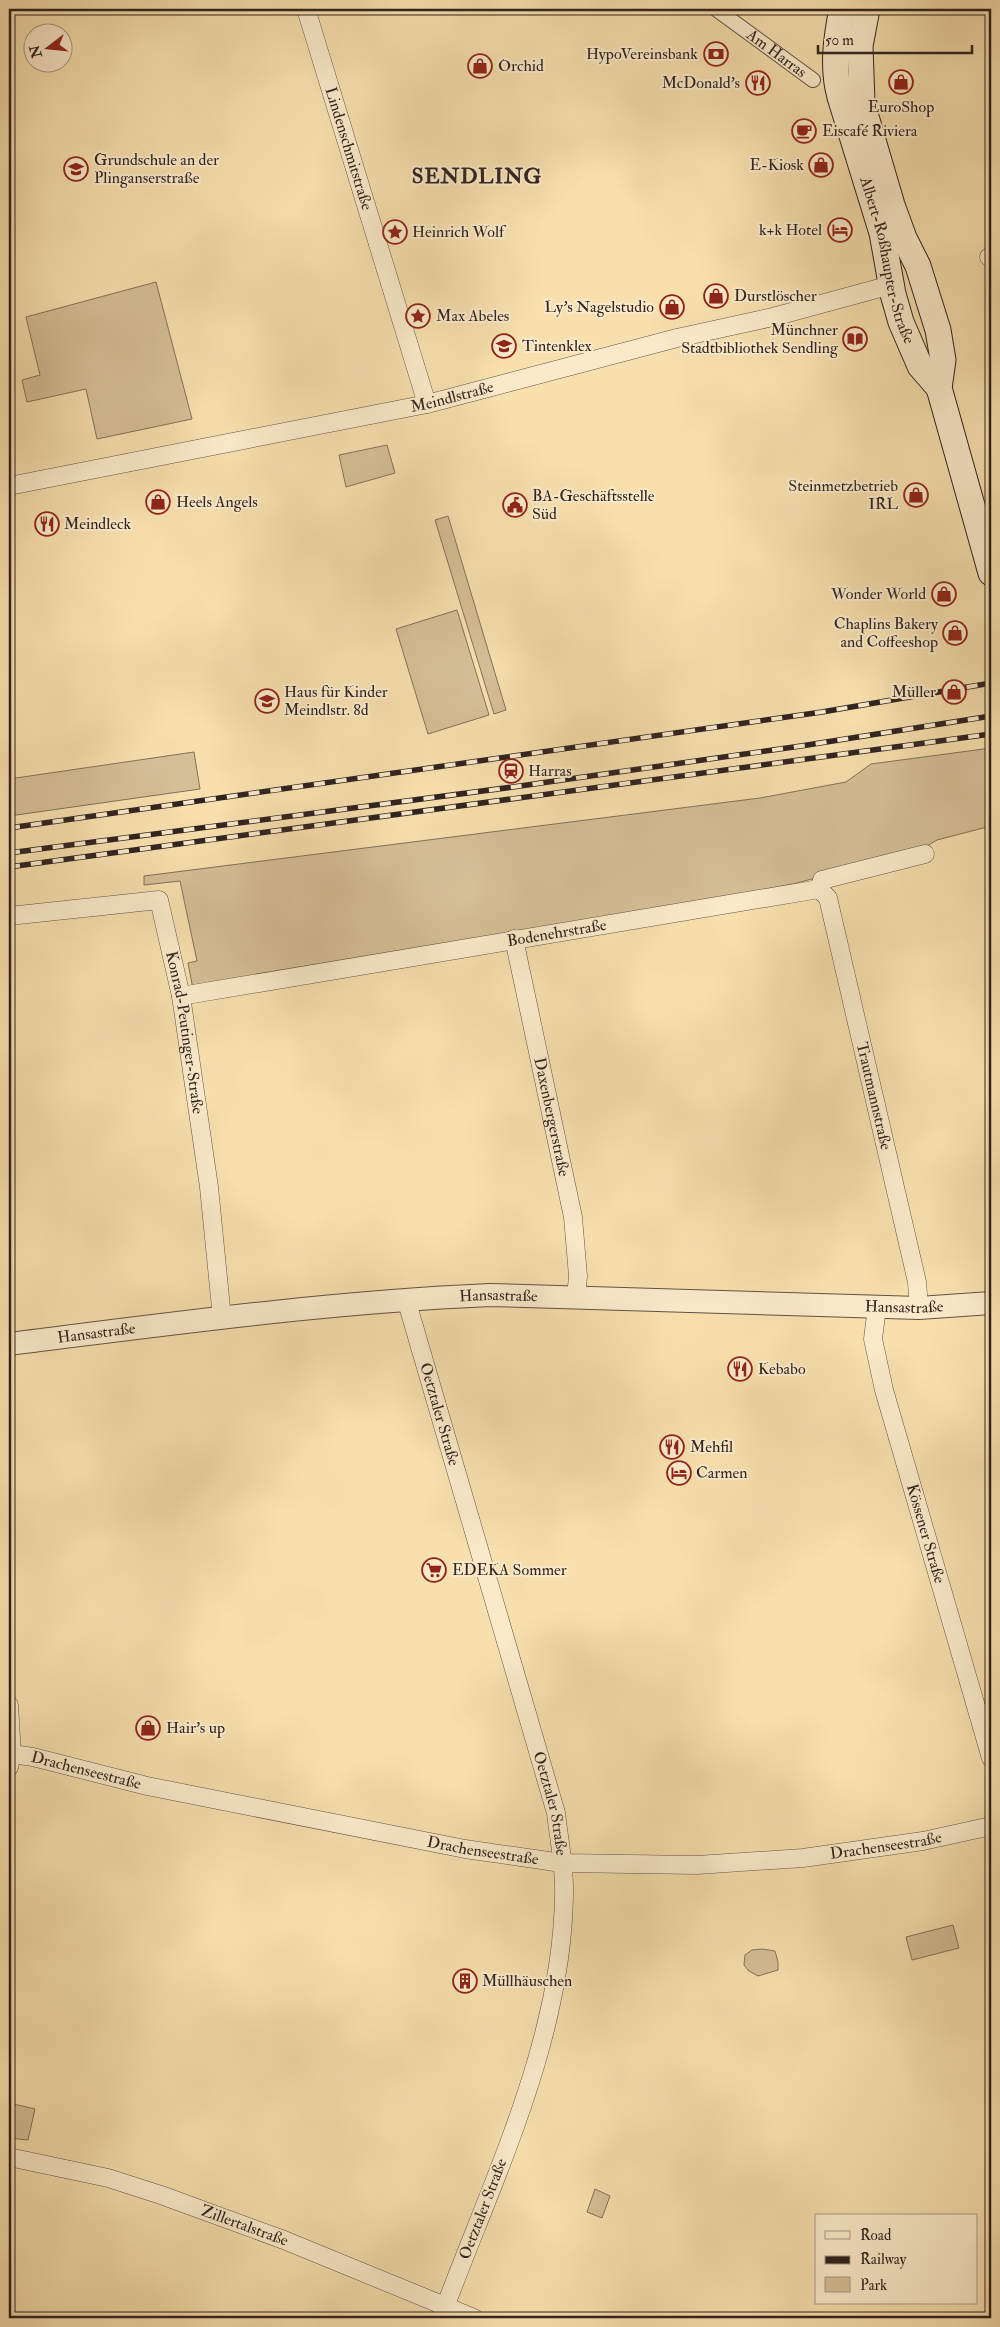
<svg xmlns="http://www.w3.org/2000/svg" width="1000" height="2327" font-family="'IM FELL Double Pica',serif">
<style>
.green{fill:#d5bf96;stroke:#82715a}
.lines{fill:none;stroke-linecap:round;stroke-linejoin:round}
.pedestrian-casing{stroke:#625243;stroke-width:16}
.minor-casing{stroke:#625243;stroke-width:19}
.tertiary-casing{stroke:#625243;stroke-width:24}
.secondary-casing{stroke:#30231f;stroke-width:27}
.pedestrian{stroke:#faeaca;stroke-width:14}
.minor{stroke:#faeaca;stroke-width:18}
.tertiary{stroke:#faeaca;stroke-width:22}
.secondary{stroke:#faeaca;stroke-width:25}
.rail-casing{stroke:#30231f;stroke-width:5.5}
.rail{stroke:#faeaca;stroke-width:4;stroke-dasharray:11;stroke-linecap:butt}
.labels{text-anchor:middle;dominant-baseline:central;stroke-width:4;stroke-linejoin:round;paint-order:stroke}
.street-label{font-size:16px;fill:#30231f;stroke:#faeaca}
.poi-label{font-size:16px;fill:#30231f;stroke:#faeaca;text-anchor:start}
.district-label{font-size:21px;font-weight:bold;letter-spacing:1px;fill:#30231f;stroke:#faeaca}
</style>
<rect width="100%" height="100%" fill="#f7dfae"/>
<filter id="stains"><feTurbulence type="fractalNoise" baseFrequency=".004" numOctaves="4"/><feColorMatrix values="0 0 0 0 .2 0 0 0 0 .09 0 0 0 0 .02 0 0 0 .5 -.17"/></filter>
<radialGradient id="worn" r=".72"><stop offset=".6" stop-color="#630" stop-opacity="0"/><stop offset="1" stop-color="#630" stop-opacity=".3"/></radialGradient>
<path class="green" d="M156,282L192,419L97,439L86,389L27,402L22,380L40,375L26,317Z
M387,445L395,473L346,487L339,455Z
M448,516L506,710L494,714L435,520Z
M457,610L489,715L428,734L396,629Z
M991,748V826L937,840L922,849L797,883L700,902L193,989L188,963L197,961L180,881L144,885V876L760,798L846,782L871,764Z
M194,752L200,789L9,816V779Z
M953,1925L959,1948L912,1960L906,1937Z
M762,1949L775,1951L778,1962V1970L758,1976L749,1971L744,1965L745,1955L752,1950Z
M9,2103L35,2109L28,2140L9,2138Z
M595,2189L610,2196L602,2218L587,2212Z"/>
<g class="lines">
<g class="pedestrian-casing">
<g id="pedestrian">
<path id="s1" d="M716,9L813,80"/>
</g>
</g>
<g class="minor-casing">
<g id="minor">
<path id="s2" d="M306,9L427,404"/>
<path d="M989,257L991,256"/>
<path id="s3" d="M9,486L427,404L677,338L773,317L891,285"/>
<path id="s4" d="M819,889L828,898L917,1282L919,1308"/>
<path d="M819,889L822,880L925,854"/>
<path id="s5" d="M9,916L159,900L181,996L209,1187L222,1318"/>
<path id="s6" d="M514,939L573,1217L578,1276L576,1298"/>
<path id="s7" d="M181,996L819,889"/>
<path id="s8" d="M406,1299L556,1813C559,1840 565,1868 564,1895C562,2043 491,2182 441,2318"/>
<path id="s9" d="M877,1307L873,1339L884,1390L991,1758"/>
<path d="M9,1705L12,1754L9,1767"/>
<path id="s10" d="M12,1754L33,1757L147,1786L465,1849L562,1863L697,1865L803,1858L923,1841L991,1826"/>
<path id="s11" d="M9,2157L108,2178L161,2195L284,2240L474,2318"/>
</g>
</g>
<g class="tertiary-casing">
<g id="tertiary">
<path id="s12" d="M9,1344C169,1324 329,1302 490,1295L919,1308L991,1303"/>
</g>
</g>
<g class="secondary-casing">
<g id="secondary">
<path id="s13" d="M842,9C836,38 832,68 840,97L882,233L893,294L901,322L920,366L939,388"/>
<path d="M867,9L860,46L862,103L892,205L904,238L918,266L938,330L943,360L939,388L991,573"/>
</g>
</g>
<use href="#pedestrian" class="pedestrian"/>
<use href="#minor" class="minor"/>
<use href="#tertiary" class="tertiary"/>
<use href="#secondary" class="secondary"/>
<g class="rail-casing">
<path id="rail" d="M9,828L822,712L991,683
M9,853L513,787L801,746L991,716
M9,867L991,734"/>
</g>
<use href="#rail" class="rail"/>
</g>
<defs>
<g id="bank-ring" transform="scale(1.25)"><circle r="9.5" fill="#faeaca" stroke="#8f2418" stroke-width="1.5"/><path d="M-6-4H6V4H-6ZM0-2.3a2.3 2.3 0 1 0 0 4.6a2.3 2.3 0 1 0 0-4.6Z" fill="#8f2418"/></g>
<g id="shop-ring" transform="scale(1.25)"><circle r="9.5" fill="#faeaca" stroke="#8f2418" stroke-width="1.5"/><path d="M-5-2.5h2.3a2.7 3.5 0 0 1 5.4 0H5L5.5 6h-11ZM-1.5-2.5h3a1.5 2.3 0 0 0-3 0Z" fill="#8f2418"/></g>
<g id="restaurant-ring" transform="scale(1.25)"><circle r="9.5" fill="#faeaca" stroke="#8f2418" stroke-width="1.5"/><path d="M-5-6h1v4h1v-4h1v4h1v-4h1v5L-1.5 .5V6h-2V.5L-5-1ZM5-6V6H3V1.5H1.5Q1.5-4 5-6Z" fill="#8f2418"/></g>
<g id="cafe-ring" transform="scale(1.25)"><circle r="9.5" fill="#faeaca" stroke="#8f2418" stroke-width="1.5"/><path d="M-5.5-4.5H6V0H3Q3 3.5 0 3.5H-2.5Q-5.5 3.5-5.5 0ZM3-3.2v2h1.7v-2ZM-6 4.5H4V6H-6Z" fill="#8f2418"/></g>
<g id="school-ring" transform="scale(1.25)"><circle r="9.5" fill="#faeaca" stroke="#8f2418" stroke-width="1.5"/><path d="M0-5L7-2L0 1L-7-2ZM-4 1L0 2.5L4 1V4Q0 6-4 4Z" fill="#8f2418"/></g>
<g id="hotel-ring" transform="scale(1.25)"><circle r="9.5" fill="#faeaca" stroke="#8f2418" stroke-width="1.5"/><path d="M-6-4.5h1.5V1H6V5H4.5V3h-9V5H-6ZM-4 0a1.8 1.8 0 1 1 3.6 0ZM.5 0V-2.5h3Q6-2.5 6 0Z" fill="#8f2418"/></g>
<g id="sight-ring" transform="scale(1.25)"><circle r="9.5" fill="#faeaca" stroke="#8f2418" stroke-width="1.5"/><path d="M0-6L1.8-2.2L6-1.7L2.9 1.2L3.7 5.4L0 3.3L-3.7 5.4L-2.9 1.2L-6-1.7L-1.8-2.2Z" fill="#8f2418"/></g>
<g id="library-ring" transform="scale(1.25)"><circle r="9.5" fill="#faeaca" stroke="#8f2418" stroke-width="1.5"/><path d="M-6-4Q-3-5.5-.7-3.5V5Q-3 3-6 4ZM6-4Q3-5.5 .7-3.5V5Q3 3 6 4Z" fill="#8f2418"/></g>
<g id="civic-ring" transform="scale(1.25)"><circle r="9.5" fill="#faeaca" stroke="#8f2418" stroke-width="1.5"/><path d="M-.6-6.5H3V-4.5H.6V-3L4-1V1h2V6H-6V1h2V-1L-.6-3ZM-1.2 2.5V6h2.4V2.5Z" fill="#8f2418"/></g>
<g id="station-ring" transform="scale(1.25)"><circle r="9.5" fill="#faeaca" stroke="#8f2418" stroke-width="1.5"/><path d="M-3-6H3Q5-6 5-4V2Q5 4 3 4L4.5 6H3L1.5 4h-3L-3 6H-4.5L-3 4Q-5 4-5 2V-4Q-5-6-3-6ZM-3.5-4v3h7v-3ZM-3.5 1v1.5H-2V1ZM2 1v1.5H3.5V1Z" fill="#8f2418"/></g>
<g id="supermarket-ring" transform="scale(1.25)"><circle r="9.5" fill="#faeaca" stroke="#8f2418" stroke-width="1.5"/><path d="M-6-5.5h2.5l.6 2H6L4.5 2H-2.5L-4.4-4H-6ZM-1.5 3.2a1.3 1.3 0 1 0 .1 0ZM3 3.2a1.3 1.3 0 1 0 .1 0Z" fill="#8f2418"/></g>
<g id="building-ring" transform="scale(1.25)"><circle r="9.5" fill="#faeaca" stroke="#8f2418" stroke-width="1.5"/><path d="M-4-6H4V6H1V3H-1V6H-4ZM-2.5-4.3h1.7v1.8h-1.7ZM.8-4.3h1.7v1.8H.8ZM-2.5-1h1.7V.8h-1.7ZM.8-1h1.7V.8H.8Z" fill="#8f2418"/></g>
</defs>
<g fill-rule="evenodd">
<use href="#bank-ring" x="716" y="54"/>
<use href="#shop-ring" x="480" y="66"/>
<use href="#shop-ring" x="901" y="82"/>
<use href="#restaurant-ring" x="758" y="83"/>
<use href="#cafe-ring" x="804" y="131"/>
<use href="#shop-ring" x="821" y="165"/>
<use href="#school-ring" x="76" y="169"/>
<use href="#hotel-ring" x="840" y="230"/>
<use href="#sight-ring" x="395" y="232"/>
<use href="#shop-ring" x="716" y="296"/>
<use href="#shop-ring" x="672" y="307"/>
<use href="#sight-ring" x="418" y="316"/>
<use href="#library-ring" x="855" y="339"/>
<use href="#school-ring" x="504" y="346"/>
<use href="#shop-ring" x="916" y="495"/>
<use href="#shop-ring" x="158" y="502"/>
<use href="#civic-ring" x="515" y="505"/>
<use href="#restaurant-ring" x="47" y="524"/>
<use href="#shop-ring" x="944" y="594"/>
<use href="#shop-ring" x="955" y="633"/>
<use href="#shop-ring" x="954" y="692"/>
<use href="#school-ring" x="267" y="701"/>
<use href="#station-ring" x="511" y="771"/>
<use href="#restaurant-ring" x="740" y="1369"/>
<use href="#restaurant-ring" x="672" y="1447"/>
<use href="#hotel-ring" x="679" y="1473"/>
<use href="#supermarket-ring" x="434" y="1570"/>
<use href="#shop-ring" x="148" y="1728"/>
<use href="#building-ring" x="465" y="1981"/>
</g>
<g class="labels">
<g class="street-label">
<text stroke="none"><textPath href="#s1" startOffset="75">Am Harras</textPath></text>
<text stroke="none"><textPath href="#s2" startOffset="146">Lindenschmitstraße</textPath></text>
<text stroke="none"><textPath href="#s13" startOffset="259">Albert-Roßhaupter-Straße</textPath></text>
<text stroke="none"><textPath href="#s3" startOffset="452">Meindlstraße</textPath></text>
<text stroke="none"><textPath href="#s7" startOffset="381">Bodenehrstraße</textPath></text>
<text stroke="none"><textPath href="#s5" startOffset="286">Konrad-Peutinger-Straße</textPath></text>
<text stroke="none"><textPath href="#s4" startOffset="216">Trautmannstraße</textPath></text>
<text stroke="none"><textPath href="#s6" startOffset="182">Daxenbergerstraße</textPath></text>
<text stroke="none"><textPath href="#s12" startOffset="492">Hansastraße</textPath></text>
<text stroke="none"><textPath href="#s12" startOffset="898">Hansastraße</textPath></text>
<text stroke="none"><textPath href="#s12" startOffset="88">Hansastraße</textPath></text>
<text stroke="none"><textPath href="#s8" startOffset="120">Oetztaler Straße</textPath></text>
<text stroke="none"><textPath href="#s9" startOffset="234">Kössener Straße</textPath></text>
<text stroke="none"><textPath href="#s10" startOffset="76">Drachenseestraße</textPath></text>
<text stroke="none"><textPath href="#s8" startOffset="525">Oetztaler Straße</textPath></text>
<text stroke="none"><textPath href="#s10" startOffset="886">Drachenseestraße</textPath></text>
<text stroke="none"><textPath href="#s10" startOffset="481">Drachenseestraße</textPath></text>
<text transform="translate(483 2209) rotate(-69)">Oetztaler Straße</text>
<text stroke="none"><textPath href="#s11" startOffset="246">Zillertalstraße</textPath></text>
</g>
<g class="poi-label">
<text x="698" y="54" text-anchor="end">HypoVereinsbank</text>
<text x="498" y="66">Orchid</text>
<text x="740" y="83" text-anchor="end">McDonald's</text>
<text x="901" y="107" text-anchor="middle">EuroShop</text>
<text x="822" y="131">Eiscafé Riviera</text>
<text x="94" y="160">Grundschule an der<tspan x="94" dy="18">Plinganserstraße</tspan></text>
<text x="804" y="165" text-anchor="end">E-Kiosk</text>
<text x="822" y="230" text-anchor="end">k+k Hotel</text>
<text x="412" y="232">Heinrich Wolf</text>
<text x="734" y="296">Durstlöscher</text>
<text x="654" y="307" text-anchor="end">Ly's Nagelstudio</text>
<text x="436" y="316">Max Abeles</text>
<text x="838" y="330" text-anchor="end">Münchner<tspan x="838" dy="18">Stadtbibliothek Sendling</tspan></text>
<text x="522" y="346">Tintenklex</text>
<text x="898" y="486" text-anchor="end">Steinmetzbetrieb<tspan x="898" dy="18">IRL</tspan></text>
<text x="532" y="496">BA-Geschäftsstelle<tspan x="532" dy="18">Süd</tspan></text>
<text x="176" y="502">Heels Angels</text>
<text x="64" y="524">Meindleck</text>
<text x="926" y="594" text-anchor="end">Wonder World</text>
<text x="938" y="624" text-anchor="end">Chaplins Bakery<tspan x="938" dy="18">and Coffeeshop</tspan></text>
<text x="284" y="692">Haus für Kinder<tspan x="284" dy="18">Meindlstr. 8d</tspan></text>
<text x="936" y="692" text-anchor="end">Müller</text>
<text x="528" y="771">Harras</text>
<text x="758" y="1369">Kebabo</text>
<text x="690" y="1447">Mehfil</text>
<text x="696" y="1473">Carmen</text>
<text x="452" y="1570">EDEKA Sommer</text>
<text x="166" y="1728">Hair's up</text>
<text x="482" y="1981">Müllhäuschen</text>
</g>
<g class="district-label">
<text x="477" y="176">SENDLING</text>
</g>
</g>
<rect width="1000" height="2327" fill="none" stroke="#f7dfae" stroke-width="30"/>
<rect x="10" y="10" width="980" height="2307" fill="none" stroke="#30231f" stroke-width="2.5"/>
<rect x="15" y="15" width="970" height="2297" fill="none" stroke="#30231f"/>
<rect x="815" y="2214" width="162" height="90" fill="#faeaca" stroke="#a99a86"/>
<rect x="825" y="2231" width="25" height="8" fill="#faeaca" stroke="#a99a86"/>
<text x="860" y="2240" font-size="15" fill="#30231f">Road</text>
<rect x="825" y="2256" width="25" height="8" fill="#30231f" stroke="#a99a86"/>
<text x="860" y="2264" font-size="15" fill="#30231f">Railway</text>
<rect x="825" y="2277" width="25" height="15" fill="#d5bf96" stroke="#a99a86"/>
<text x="860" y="2290" font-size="15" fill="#30231f">Park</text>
<g transform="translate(48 48) rotate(254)"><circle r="24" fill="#faeaca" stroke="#a99a86"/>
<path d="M0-4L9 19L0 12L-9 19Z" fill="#8f2418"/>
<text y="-8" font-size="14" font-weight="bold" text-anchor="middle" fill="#30231f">N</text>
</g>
<path d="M818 45v8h154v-8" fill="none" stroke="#30231f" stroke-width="2.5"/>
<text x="825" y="45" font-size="15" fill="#30231f" stroke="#faeaca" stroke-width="4" paint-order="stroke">50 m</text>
<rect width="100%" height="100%" filter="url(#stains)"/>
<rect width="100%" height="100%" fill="url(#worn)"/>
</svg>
